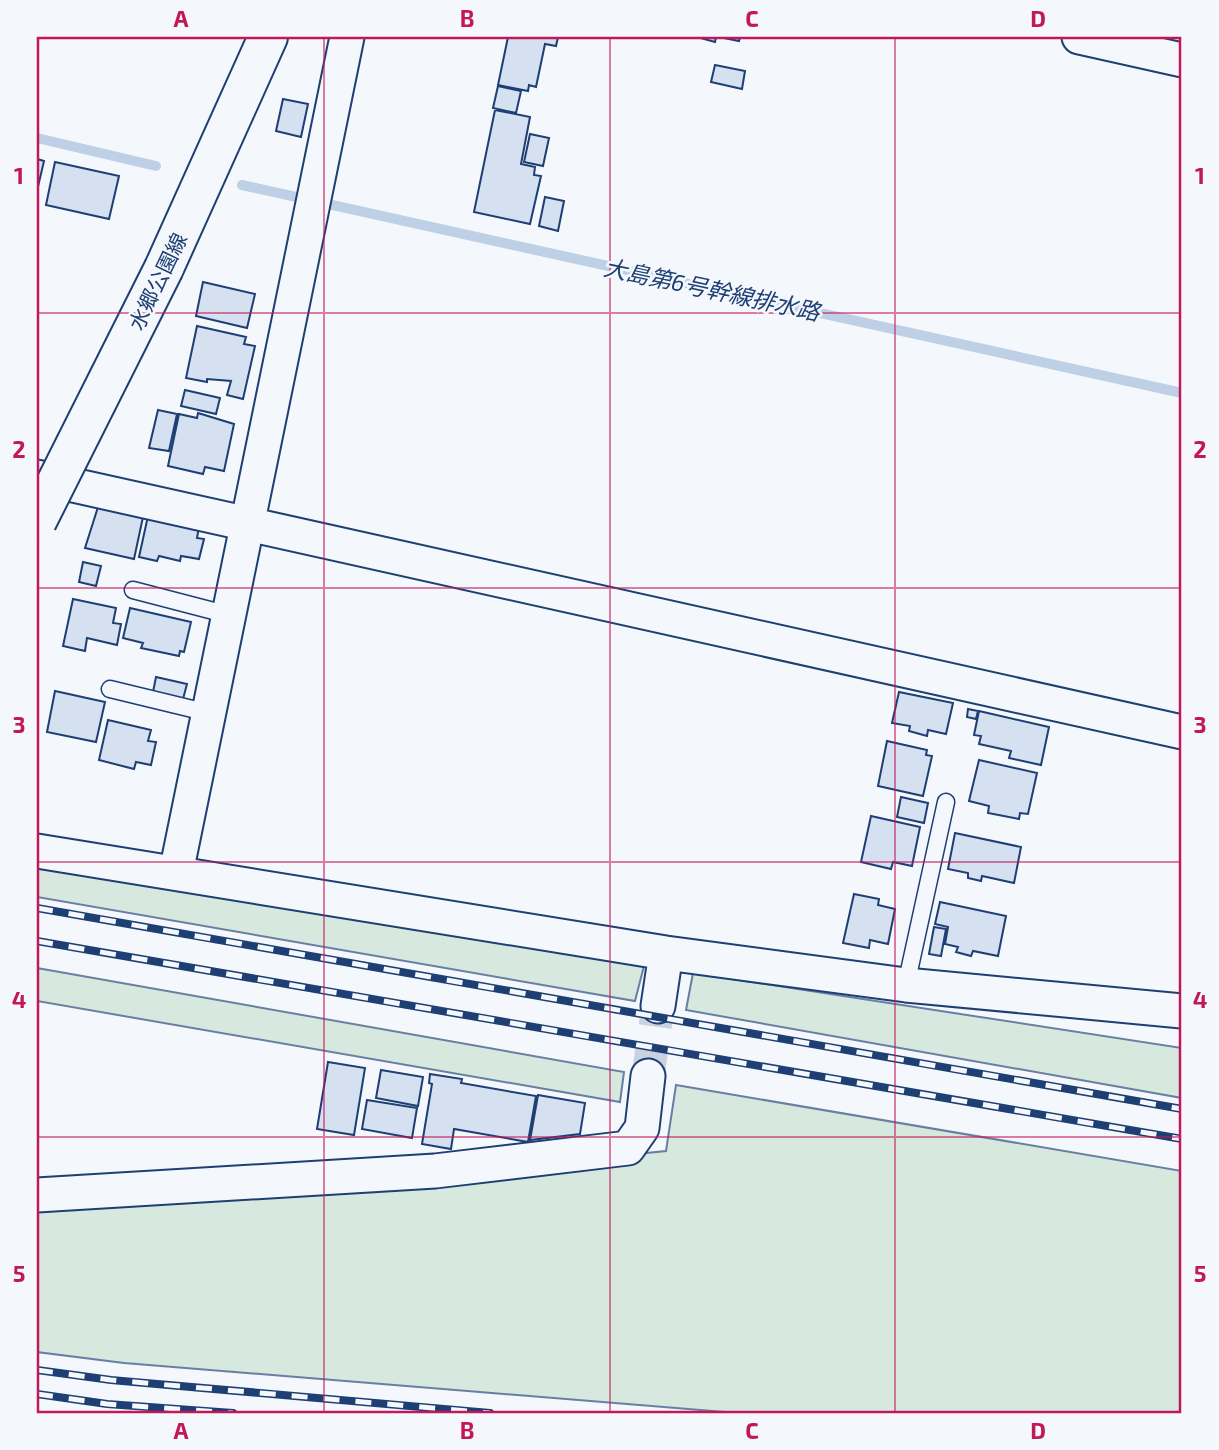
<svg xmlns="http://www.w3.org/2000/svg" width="1219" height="1450" font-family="'Exo 2','Noto Sans JP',sans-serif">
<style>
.green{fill:#d7e8df;stroke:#687fa3;stroke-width:2}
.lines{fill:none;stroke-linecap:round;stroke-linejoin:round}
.stream{stroke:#bed0e5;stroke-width:10}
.building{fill:#d5e0f0;stroke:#1d3f73;stroke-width:2}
.minor-tunnel{stroke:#c9d2e0;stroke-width:33;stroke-dasharray:33 17;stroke-linecap:butt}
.service-casing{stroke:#1d3f73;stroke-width:19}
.minor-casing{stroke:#1d3f73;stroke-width:37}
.primary-casing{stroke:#1d3f73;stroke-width:42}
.service{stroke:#f4f7fb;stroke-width:16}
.minor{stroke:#f4f7fb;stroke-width:33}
.primary{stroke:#f4f7fb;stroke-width:38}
.rail-casing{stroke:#1d3f73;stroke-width:8}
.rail{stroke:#f4f7fb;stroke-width:5;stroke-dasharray:16;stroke-linecap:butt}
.primary-bridge-casing{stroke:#1d3f73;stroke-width:42;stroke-linecap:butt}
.primary-bridge{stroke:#f4f7fb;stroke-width:38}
.grid{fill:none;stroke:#c2185b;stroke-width:2;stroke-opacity:0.55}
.labels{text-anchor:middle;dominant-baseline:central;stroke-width:5;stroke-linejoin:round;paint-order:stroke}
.street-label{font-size:21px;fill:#1d3f73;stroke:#f4f7fb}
.water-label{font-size:23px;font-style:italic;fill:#1d3f73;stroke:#f4f7fb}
.neatline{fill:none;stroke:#c2185b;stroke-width:2.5}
.grid-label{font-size:23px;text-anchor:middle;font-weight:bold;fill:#c2185b}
</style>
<rect width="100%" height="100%" fill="#f4f7fb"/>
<path class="green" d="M37,864L645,962L635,1001L37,897Z
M37,968L624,1072L620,1102L37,1001Z
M693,973L1182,1048V1098L686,1010Z
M676,1085L1182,1171V1413H737L124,1363L37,1352V1201L228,1195L666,1151Z"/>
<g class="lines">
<path class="stream" d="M37,138L156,166
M242,185L1182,393"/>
</g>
<path class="building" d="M508,37H558L556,46L545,44L536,87L529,85L528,91L498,85Z
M697,37H716L715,42Z
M719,37H740L739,41Z
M715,65L745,71L742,89L711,82Z
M498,86L521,91L516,113L493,108Z
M283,99L308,104L301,137L276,131Z
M495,110L530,117L521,164L535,167L534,175L541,176L530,224L474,212Z
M530,134L549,138L543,166L524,162Z
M37,159L44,161L37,191Z
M55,162L119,176L109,219L46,205Z
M545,197L564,201L558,231L539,226Z
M203,282L255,294L247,328L196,316Z
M197,326L246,337L244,344L255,346L243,399L227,395L231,381L207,379V382L186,378Z
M185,390L220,398L216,414L181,406Z
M158,410L177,414L169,451L149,448Z
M198,413L234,424L224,471L205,467L203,474L168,466L179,414L197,418Z
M98,507L143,517L134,559L85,548Z
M148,516L199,527L197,538L204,539L199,559L181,556L180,561L159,556L157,561L139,557Z
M83,562L101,566L96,586L79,582Z
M73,599L116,608L113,623L121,624L117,645L87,638L85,651L63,646Z
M130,608L191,622L184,652L180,651L179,656L141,648L143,643L123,638Z
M156,677L187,684L183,699L153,692Z
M55,691L105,702L96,742L47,732Z
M899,692L953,703L946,734L928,730L927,736L909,731L910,726L892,723Z
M968,709L978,711L976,719L967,717Z
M979,711L1049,727L1041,765L1009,758L1011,751L979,744L981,736L974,735Z
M108,720L151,730L148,741L156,742L151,765L136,762L134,769L99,760Z
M887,741L927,750L926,755L932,756L923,796L878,786Z
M979,760L1037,773L1028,814L1020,813L1019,819L988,813L989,806L969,801Z
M901,797L928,803L924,823L897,817Z
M871,816L920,827L912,866L893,862L891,869L861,862Z
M955,833L1021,847L1014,883L982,876L981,881L968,878V873L948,869Z
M854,894L879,899L878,905L895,909L888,944L870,940L869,948L843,943Z
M940,902L1006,916L998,956L973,951L971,956L956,952L958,947L945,944L948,927L935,924Z
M934,927L946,929L941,956L929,954Z
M328,1062L365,1068L354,1135L317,1129Z
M381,1070L423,1077L418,1106L376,1098Z
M430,1074L462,1079L461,1083L536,1096L528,1142L454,1129L451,1149L422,1144L432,1084L429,1083Z
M538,1095L585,1103L580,1134L530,1140Z
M367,1100L417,1108L412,1138L362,1129Z"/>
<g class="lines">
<path class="minor-tunnel" d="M648,1076L658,1006"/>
<g class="service-casing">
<path id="service" d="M133,590L229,615
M110,689L209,713
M906,985L946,802"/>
</g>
<g class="minor-casing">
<path id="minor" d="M1079,37L1182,60
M37,477L1182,732
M37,851L666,953L906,985L1182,1011
M176,873L347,37
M658,1006L666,953
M37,1195L435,1171L628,1148L642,1128L648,1076"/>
</g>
<g class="primary-casing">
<path id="primary" d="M164,268L268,37"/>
</g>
<use href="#service" class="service"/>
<use href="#minor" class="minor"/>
<use href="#primary" class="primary"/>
<g class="rail-casing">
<path id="rail" d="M37,908L1182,1109
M37,941L1182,1139
M37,1370L111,1380L490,1413
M37,1394L107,1404L233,1413"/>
</g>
<use href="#rail" class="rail"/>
<g class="primary-bridge-casing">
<path id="primary-bridge" d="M37,521L164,268"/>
</g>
<use href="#primary-bridge" class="primary-bridge"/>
</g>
<path class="grid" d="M324,37V1413M610,37V1413M895,37V1413M37,313H1182M37,588H1182M37,862H1182M37,1137H1182"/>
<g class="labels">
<g class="street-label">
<text transform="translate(157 281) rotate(-64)">水郷公園線</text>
</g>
<g class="water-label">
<text transform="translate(712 289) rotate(12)">大島第6号幹線排水路</text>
</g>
</g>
<rect width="1219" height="1450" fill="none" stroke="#f4f7fb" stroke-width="77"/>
<rect x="38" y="38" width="1142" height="1374" class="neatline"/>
<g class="grid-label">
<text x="181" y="27">A</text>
<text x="467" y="27">B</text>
<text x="752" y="27">C</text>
<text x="1038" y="27">D</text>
<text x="19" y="184">1</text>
<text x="1200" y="184">1</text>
<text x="19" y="458">2</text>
<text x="1200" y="458">2</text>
<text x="19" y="733">3</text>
<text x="1200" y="733">3</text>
<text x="19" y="1008">4</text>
<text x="1200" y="1008">4</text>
<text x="19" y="1282">5</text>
<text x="1200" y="1282">5</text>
<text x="181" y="1439">A</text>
<text x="467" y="1439">B</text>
<text x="752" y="1439">C</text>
<text x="1038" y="1439">D</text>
</g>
</svg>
